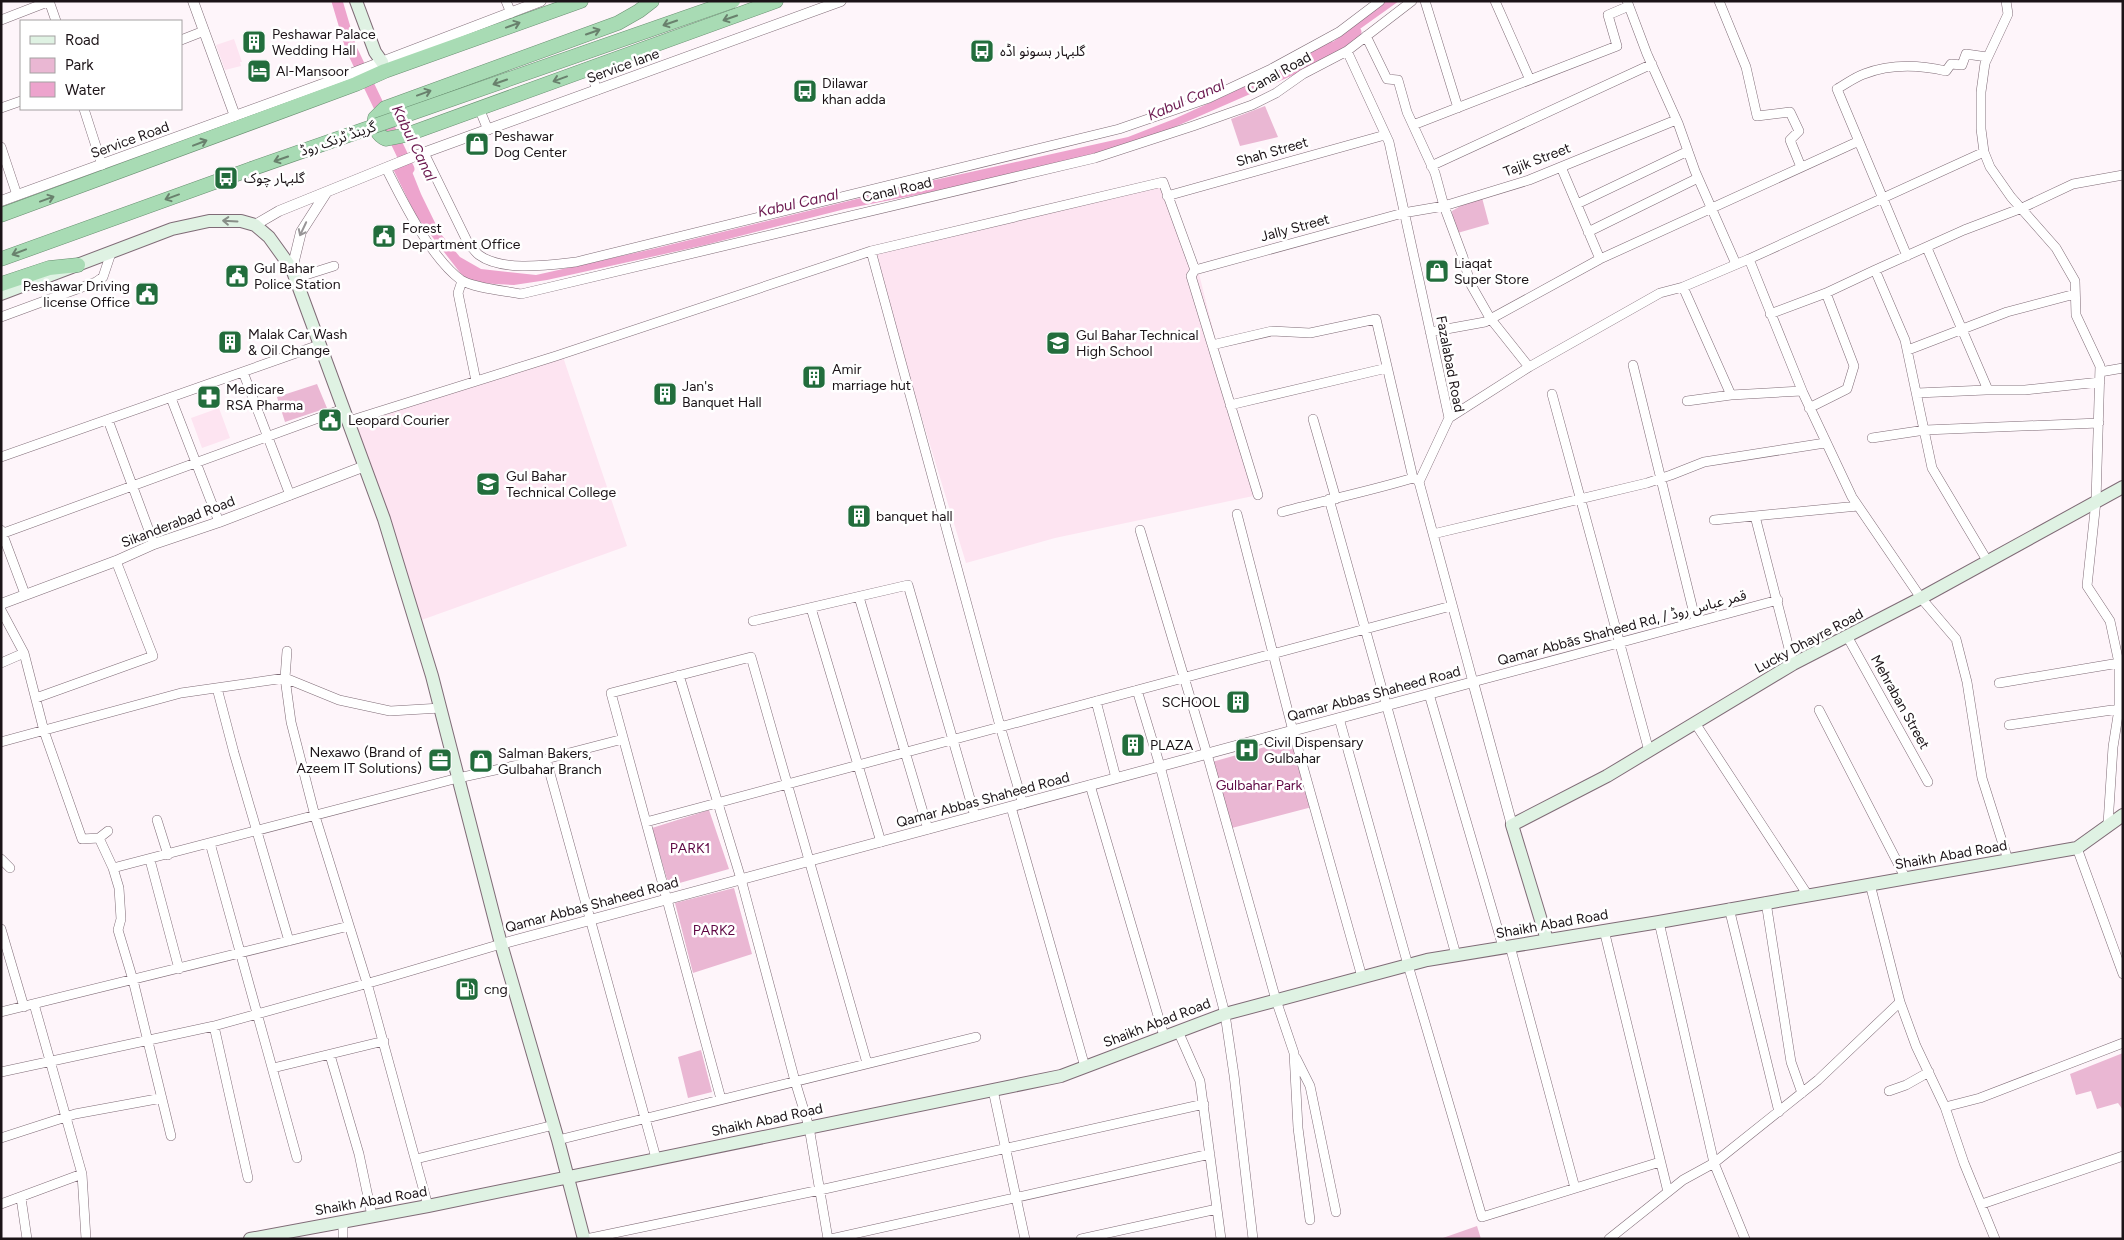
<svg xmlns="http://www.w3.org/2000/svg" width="2124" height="1240" font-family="Figtree,'Noto Sans Arabic',sans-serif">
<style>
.built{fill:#fde4f1}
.green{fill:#eab7d3}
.water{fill:#eda4cd}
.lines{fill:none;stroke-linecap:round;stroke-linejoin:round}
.canal{stroke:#eda4cd;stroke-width:11}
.minor-casing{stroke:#7f6b76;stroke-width:10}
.tertiary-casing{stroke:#7f6b76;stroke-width:11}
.secondary-casing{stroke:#7f6b76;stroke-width:14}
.trunk-casing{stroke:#698f71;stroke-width:15}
.minor{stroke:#fff;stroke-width:9}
.tertiary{stroke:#fff;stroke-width:10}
.secondary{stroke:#dff2e3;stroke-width:12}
.trunk{stroke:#a8dbb4;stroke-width:14}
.trunk-bridge-casing{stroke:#698f71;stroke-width:15;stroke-linecap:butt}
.trunk-bridge{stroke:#a8dbb4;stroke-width:14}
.oneway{stroke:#69816d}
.oneway2{stroke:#878e87}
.oneway3{stroke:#989597}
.labels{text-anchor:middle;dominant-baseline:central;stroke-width:5;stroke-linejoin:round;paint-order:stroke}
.poi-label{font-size:14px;fill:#1b1317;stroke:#fff;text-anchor:start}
.street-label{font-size:14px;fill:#1b1317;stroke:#fff}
.park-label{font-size:14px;fill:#5f0844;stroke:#fff}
.water-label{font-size:15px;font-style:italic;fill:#6b184f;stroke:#fff}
</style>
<rect width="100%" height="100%" fill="#fef5fa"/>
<path class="built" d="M234,39L242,62H240L241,66L225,70L216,45Z
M1163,182L1196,262L1237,425L1258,495L1055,538L966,563L871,251Z
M562,354L627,546L416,622L349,421Z
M219,408L230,438L202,448L191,418Z"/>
<path class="green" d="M1265,106L1278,137L1240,146L1231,119Z
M1481,194L1489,224L1454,234L1452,211Z
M317,384L327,408L285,422L277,397Z
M1293,739L1312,807L1228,829L1212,762Z
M709,810L729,869L669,886L652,828Z
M734,888L752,954L693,973L675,903Z
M701,1050L712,1092L688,1098L678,1057Z
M2123,1053V1110L2118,1103L2097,1109L2091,1091L2076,1095L2070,1074Z
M1477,1226L1481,1239H1440Z"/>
<path class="water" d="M1381,1H1399L1343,41L1342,33Z
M1330,40L1333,42L1336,51L1330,59L1154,136L1095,155L957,187L845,209L705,245L547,280L514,285L477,283L465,279L416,216L393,169L409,164L421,194L440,233L460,257L481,269L536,275L657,248L930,181L1128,137L1174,119L1229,94L1326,44Z"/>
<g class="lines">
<path class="canal" d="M337,1L351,48L409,169
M1324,55L1356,32"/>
<g class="minor-casing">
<path id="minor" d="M49,1L56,21
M506,1L511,13
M1425,1L1458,108
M1495,1L1530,80
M1627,1L1647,54L1678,123L1695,171L1736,264
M1719,1L1746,67L1757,116L1790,112L1799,131L1790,140L1801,167
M2006,1L2008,14L1985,63L1981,92V129L1984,152L1990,167L2011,197L2056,248L2075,281L2076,315L2100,366L2096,501L2087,586L2110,621L2119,663V709L2113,747L2108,824
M1,20L50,1
M1366,36L1387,79L1398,80L1407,112L1435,173L1444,206L1463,257L1470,283L1490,318L1529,367
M181,40L204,31
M1347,51L1389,142L1449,418L1419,482L1473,682L1778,600
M589,68L597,90
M1,108L21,101
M479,108L488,130
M84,109L102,165
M1413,125L1617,46L1608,15L1629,6
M1,147L17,195
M424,153L468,243C472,247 475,252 479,255C502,272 549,265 576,262L1119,129L1209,98L1271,69L1339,32L1380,1
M1431,166L1652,64
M386,168C403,202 431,258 461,280C473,288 507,291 521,294L1095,158L1193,126L1252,105L1276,93L1303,74L1347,51L1412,1
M1167,196L1385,135
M1577,204L1688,151
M1588,232L1698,178
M1927,248L1988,390
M871,251L1000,726L1023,804
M1907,256L1837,89C1846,84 1855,77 1864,74C1890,64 1920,65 1946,71L1951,64L1962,65L1966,54L1987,57
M1600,259L1859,141
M1749,259L1803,393L1852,497L1921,598L1956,639L1967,682L1982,778L2008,860
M1195,270L1403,213L1444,206L1529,180L1676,120
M296,278L334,266
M462,281L458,293L476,381
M1683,287L1731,395
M1770,314L1826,293L1875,270
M1,317L96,282L103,277L111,253
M1430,332L1485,322L1600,259L1561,167
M1212,345L1272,331L1310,333L1376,319L1413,478
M1908,350L2007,312L2075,294
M1633,365L1696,622
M243,372L290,495
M2100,372L2123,368
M1917,393L1986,390H2025L2100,382
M1552,394L1649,751
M171,398L219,522
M1687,401L1731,395L1802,391
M1230,405L1387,368
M1809,408L1847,389L1854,366L1826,293
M1449,418L1529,367L1660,293L1683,287L1749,259L1984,152
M1313,419L1336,499
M108,420L154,544
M349,421L556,356L871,251L1163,182L1195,270L1191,276L1258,495
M1872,438L1925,430L2099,423
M1,457L319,345
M1329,499L1456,955
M1282,512C1326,500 1370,491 1413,478L1417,480
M1237,514L1293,731L1362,977
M1755,516L1793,664
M1714,520L1858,506
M1,530L25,594
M1140,530L1207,754L1276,1000L1294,1053L1298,1128L1310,1220
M1,534L343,409
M1433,534L1647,483L1671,475L1704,462L1825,443
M1988,562L1932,468L1905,340L1875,270L1964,230L2022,208L2073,184L2123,175
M859,597L928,829
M811,608L881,842
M1,610L24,653L44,731L82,839L99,838L108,831
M753,621L908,585L975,816
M1847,636L1928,782
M287,651L285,678L291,722L315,816L367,983L428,1206
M1,663L24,653
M679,675L741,879L795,1081L809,1127L828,1239
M1999,683L2119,663
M217,688L234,753L289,941
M1137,690L1160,766L1225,1014L1234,1075L1253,1239
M1429,694L1503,947
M36,698L153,656L116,561
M1096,701L1116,778
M1819,710L1905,877
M1339,718L1408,965L1482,1217L1660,1162
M1695,723L1807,894
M2009,725L2119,709
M1,742L181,693L285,678L339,700L390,711L441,708
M546,759L656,1158
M1090,785L1164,1036
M1011,807L1085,1067
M157,820L168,855
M646,822L1451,606
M99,838L113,868L119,888L121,919L118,930L133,980L171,1136
M210,843L297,1158
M2077,848L2123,974
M1,859L10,868
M150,860L179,969
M113,868L458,778L546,759L623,739
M1870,884L1900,1002L1916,1046L1945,1107L1964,1163L1995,1239
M1766,902L1791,1062L1802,1093
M1729,908L1779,1112
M1659,922L1714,1163L1745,1239
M1,929L24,1007
M1604,930L1668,1192
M1510,946L1575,1188
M34,1004L82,1174L86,1239
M1,1012L349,926
M214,1026L248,1178
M1178,1031L1200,1081L1221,1239
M330,1055L359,1154L372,1216
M1296,1058L1310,1086L1336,1212
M273,1068L384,1041
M1,1072L214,1026L383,979L501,944
M993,1090L1025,1239
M1889,1091L1906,1085L1929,1072
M721,1099L611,693L751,657L867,1063
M1945,1107L1980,1098L2123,1043
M1,1138L75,1114L162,1098
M558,1140L976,1037
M416,1159L554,1125
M21,1198L27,1239
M1,1204L82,1174
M1982,1204L2123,1156
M343,1221V1239
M586,1239L820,1190L1204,1104
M831,1239L1210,1154
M1081,1239L1217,1209
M1609,1239L1683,1180L1714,1163L1818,1080L1900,1002"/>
</g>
<g class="tertiary-casing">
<path id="tertiary" d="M193,1L235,116
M1,201L353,73L541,1
M255,225L279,211L415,156L841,1
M292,269L301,232L326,193
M1,604L116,561L154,544L219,522L365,466
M501,944L1473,682L1512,825"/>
</g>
<g class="secondary-casing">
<path id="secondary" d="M356,1L375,52L382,62
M1,294L172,229L209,221H241L255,225L269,237L292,269L384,519L432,676L501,944L558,1140L584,1239
M1547,940L1512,825L1607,776L1793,664L1921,598L2123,487
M250,1239L428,1206L1061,1076L1225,1014L1427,960L1659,922L2077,848L2123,815"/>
</g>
<g class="trunk-casing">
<path id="trunk" d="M652,1L639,11L618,23L385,108L375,118C373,126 378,136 386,139L406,135L776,1
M1,215L356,84L385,71L581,1
M1,259L251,169
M1,284L49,268L78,265"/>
</g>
<use href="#minor" class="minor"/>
<use href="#tertiary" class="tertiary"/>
<use href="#secondary" class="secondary"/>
<use href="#trunk" class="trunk"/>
<g class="trunk-bridge-casing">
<path id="trunk-bridge" d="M251,169L733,1"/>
</g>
<use href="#trunk-bridge" class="trunk-bridge"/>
</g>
<defs><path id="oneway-shaft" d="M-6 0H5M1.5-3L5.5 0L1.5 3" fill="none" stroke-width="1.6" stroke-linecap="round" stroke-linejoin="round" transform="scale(1.25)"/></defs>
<g class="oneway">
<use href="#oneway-shaft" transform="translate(730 18) rotate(161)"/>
<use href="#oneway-shaft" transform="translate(670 23) rotate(161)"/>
<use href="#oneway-shaft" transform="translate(513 25) rotate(-20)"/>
<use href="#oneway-shaft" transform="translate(593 32) rotate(-19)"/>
<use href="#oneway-shaft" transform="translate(560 79) rotate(160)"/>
<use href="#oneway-shaft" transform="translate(500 82) rotate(161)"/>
<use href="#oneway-shaft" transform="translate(424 93) rotate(-20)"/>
<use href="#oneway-shaft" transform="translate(200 143) rotate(-21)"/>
<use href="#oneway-shaft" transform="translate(281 159) rotate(161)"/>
<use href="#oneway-shaft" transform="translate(172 197) rotate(160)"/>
<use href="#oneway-shaft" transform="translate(47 199) rotate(-20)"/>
<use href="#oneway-shaft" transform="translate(19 252) rotate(159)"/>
</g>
<use class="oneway2" href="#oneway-shaft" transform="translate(230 221) rotate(-177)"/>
<use class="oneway3" href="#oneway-shaft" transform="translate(303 229) rotate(115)"/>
<defs>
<g id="building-square" transform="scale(1.25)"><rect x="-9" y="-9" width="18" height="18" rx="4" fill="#226d3c" stroke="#fff"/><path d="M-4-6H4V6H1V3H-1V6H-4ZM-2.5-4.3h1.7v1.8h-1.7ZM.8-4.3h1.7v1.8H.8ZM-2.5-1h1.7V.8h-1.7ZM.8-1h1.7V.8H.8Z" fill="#fff"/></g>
<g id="bus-square" transform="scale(1.25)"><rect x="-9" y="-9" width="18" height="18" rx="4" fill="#226d3c" stroke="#fff"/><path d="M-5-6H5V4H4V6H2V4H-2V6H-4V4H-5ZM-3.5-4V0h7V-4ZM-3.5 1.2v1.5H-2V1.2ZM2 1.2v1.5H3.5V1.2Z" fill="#fff"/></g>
<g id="hotel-square" transform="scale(1.25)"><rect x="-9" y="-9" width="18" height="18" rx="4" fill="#226d3c" stroke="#fff"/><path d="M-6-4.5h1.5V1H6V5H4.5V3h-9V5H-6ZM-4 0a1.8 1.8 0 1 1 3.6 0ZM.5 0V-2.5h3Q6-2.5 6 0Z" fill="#fff"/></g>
<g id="shop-square" transform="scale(1.25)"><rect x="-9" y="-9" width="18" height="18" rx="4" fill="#226d3c" stroke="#fff"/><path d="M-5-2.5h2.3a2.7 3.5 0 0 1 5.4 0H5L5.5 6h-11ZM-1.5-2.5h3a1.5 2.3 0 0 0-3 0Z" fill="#fff"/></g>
<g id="civic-square" transform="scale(1.25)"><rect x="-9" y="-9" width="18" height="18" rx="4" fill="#226d3c" stroke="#fff"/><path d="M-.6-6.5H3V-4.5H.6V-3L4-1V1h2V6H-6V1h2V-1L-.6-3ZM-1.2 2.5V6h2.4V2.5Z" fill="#fff"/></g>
<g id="school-square" transform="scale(1.25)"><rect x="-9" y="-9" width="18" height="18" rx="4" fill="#226d3c" stroke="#fff"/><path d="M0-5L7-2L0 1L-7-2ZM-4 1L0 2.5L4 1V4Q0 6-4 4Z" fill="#fff"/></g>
<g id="pharmacy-square" transform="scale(1.25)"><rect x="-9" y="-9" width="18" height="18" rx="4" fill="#226d3c" stroke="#fff"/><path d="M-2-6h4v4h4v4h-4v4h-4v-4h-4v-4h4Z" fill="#fff"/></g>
<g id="hospital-square" transform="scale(1.25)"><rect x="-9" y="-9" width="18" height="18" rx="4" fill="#226d3c" stroke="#fff"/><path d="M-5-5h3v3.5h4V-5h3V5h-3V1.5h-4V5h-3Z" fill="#fff"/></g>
<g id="office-square" transform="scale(1.25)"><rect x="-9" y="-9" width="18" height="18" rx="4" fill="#226d3c" stroke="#fff"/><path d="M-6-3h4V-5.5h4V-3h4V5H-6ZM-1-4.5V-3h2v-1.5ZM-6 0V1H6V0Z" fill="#fff"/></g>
<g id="fuel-square" transform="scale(1.25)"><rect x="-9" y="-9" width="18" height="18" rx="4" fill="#226d3c" stroke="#fff"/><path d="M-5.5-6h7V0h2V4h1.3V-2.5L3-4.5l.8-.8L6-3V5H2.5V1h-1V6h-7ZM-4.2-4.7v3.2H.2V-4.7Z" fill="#fff"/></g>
</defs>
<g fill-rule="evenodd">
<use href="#building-square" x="254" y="42"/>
<use href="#bus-square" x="982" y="51"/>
<use href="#hotel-square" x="259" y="71"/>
<use href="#bus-square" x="805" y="91"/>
<use href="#shop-square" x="477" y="144"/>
<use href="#bus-square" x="226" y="178"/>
<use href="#civic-square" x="384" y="236"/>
<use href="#shop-square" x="1437" y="271"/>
<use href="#civic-square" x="237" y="276"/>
<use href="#civic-square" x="147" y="294"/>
<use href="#building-square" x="230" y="342"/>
<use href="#school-square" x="1058" y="343"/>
<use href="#building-square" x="814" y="377"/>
<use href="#building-square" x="665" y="394"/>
<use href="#pharmacy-square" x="209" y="397"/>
<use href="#civic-square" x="330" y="420"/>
<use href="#school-square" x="488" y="484"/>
<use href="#building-square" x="859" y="516"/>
<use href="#building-square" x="1238" y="702"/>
<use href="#building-square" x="1133" y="745"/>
<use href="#hospital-square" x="1247" y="750"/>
<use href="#office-square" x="440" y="760"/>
<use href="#shop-square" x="481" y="761"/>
<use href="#fuel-square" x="467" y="989"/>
</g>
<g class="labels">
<g class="poi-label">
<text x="272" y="34">Peshawar Palace<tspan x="272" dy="16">Wedding Hall</tspan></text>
<text x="1000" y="51">گلبہار بسونو اڈہ</text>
<text x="276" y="71">Al-Mansoor</text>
<text x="822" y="83">Dilawar<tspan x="822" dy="16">khan adda</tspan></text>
<text x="494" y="136">Peshawar<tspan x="494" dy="16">Dog Center</tspan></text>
<text x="244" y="178">گلبہار چوک</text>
<text x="402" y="228">Forest<tspan x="402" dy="16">Department Office</tspan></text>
<text x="1454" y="263">Liaqat<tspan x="1454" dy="16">Super Store</tspan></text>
<text x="254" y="268">Gul Bahar<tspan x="254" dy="16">Police Station</tspan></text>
<text x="130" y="286" text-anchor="end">Peshawar Driving<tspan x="130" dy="16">license Office</tspan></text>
<text x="248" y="334">Malak Car Wash<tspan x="248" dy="16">&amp; Oil Change</tspan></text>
<text x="1076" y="335">Gul Bahar Technical<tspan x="1076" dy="16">High School</tspan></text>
<text x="832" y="369">Amir<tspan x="832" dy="16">marriage hut</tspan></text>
<text x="682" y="386">Jan's<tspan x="682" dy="16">Banquet Hall</tspan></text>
<text x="226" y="389">Medicare<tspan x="226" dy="16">RSA Pharma</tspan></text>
<text x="348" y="420">Leopard Courier</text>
<text x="506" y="476">Gul Bahar<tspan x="506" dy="16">Technical College</tspan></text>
<text x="876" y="516">banquet hall</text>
<text x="1220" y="702" text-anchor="end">SCHOOL</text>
<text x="1264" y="742">Civil Dispensary<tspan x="1264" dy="16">Gulbahar</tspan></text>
<text x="1150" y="745">PLAZA</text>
<text x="422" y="752" text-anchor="end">Nexawo (Brand of<tspan x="422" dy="16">Azeem IT Solutions)</tspan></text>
<text x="498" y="753">Salman Bakers,<tspan x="498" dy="16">Gulbahar Branch</tspan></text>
<text x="484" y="989">cng</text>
</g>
<g class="street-label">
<text transform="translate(623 66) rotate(-20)">Service lane</text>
<text transform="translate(1279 73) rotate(-29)">Canal Road</text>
<text transform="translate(338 139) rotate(-19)">گرینڈ ٹرنک روڈ</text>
<text transform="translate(130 140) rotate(-20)">Service Road</text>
<text transform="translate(1272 152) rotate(-16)">Shah Street</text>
<text transform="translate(1537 160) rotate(-21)">Tajik Street</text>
<text transform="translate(897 190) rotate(-13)">Canal Road</text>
<text transform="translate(1295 228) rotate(-15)">Jally Street</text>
<text transform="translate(1450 364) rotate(79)">Fazalabad Road</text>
<text transform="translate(178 522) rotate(-21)">Sikanderabad Road</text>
<text transform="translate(1622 628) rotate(-15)">Qamar Abbās Shaheed Rd, / قمر عباس روڈ</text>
<text transform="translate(1809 641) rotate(-28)">Lucky Dhayre Road</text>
<text transform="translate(1374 694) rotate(-15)">Qamar Abbas Shaheed Road</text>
<text transform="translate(1900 702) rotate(61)">Mehraban Street</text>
<text transform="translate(983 800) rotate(-15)">Qamar Abbas Shaheed Road</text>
<text transform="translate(1951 855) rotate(-10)">Shaikh Abad Road</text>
<text transform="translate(592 905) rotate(-15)">Qamar Abbas Shaheed Road</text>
<text transform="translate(1552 924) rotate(-10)">Shaikh Abad Road</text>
<text transform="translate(1157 1023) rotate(-21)">Shaikh Abad Road</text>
<text transform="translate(767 1120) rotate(-12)">Shaikh Abad Road</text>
<text transform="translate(371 1201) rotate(-10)">Shaikh Abad Road</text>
</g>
<g class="park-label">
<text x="1259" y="785">Gulbahar Park</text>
<text x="690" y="848">PARK1</text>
<text x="714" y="930">PARK2</text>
</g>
<g class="water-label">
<text transform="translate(1186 100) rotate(-23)">Kabul Canal</text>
<text transform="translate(414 143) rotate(64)">Kabul Canal</text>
<text transform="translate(798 203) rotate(-13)">Kabul Canal</text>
</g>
</g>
<rect width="2124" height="1240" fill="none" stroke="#1b1317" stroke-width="5"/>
<rect x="20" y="20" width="162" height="90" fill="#ffffff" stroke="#a4a1a2"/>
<rect x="30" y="36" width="25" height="8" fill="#dff2e3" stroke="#a4a1a2"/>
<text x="65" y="45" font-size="15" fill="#1b1317">Road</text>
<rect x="30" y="58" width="25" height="15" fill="#eab7d3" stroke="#a4a1a2"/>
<text x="65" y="70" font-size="15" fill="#1b1317">Park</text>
<rect x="30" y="82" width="25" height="15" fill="#eda4cd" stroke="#a4a1a2"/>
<text x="65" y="95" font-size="15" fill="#1b1317">Water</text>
</svg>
